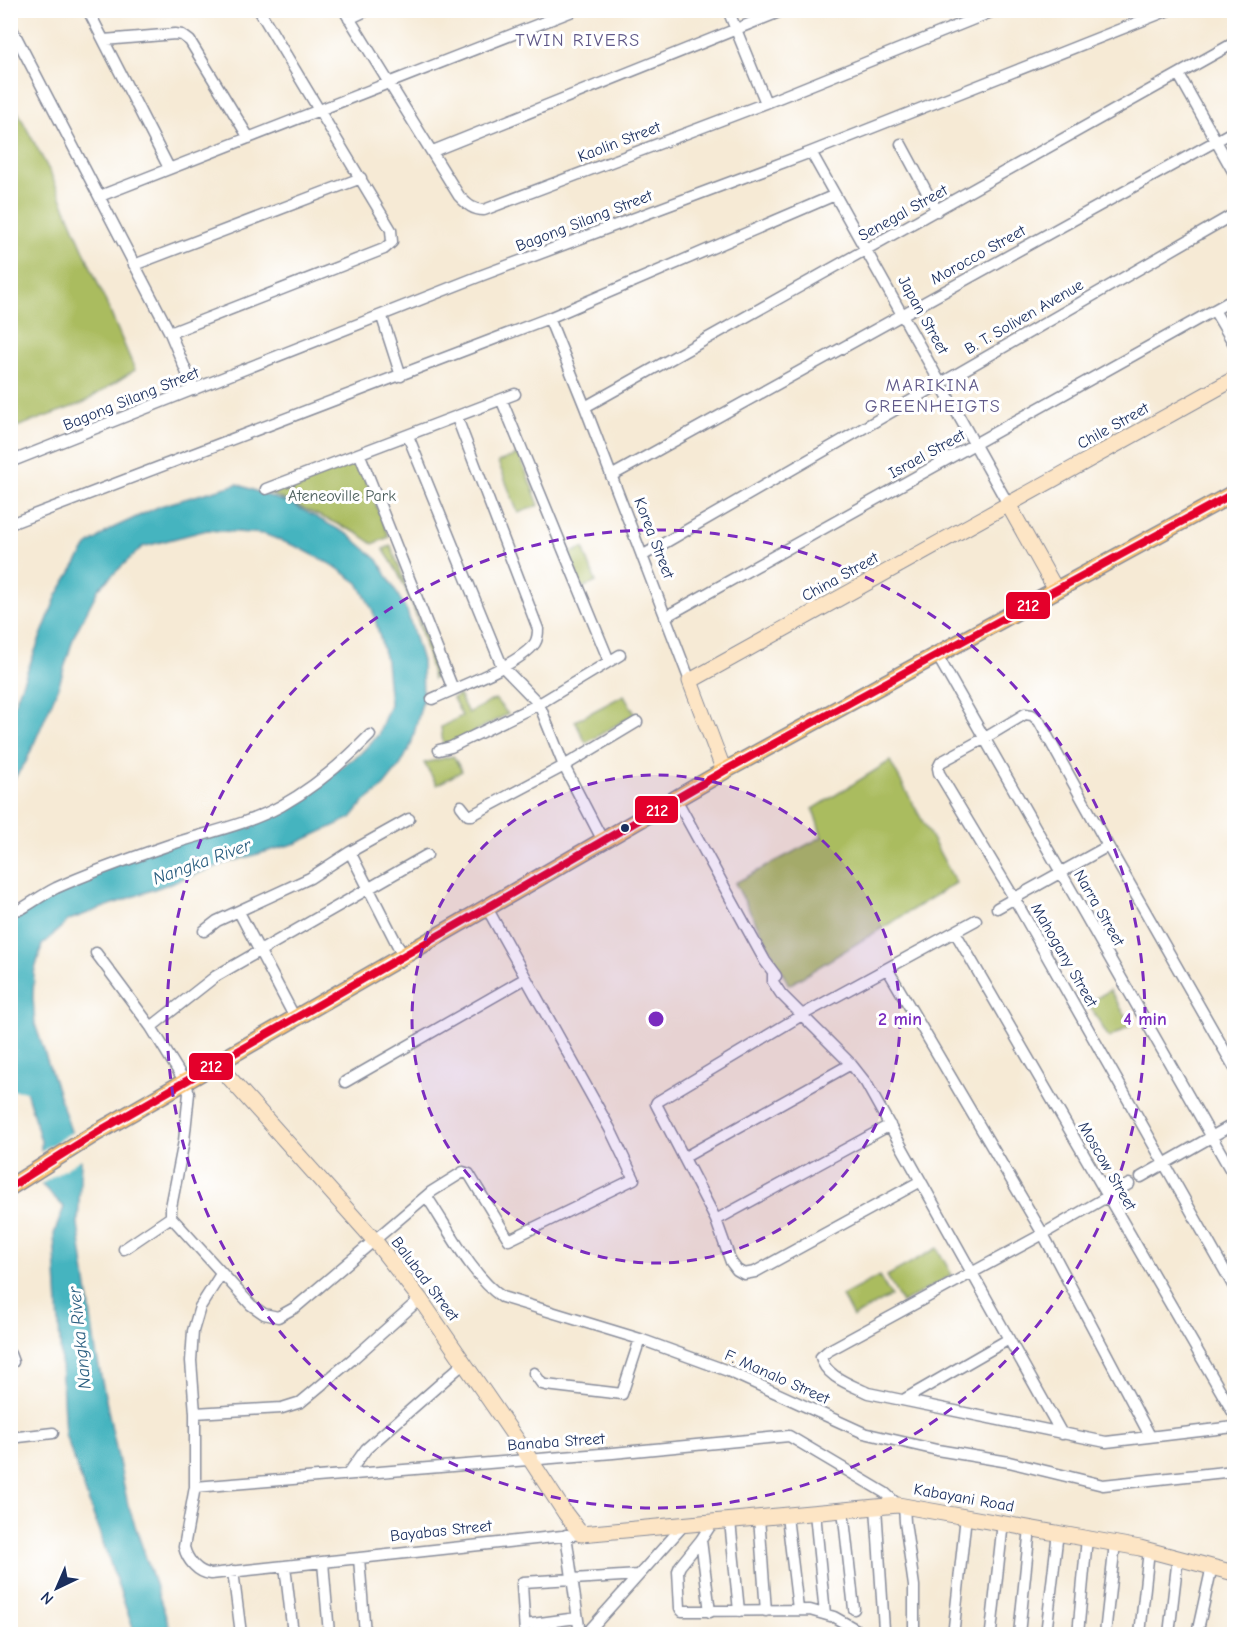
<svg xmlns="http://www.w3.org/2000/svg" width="1245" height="1645" font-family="'Comic Neue',sans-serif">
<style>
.green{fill:#aabc5f;stroke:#62765e;stroke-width:1.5}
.water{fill:#45b4bf;stroke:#30728e;stroke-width:1.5}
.pier{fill:#f6ead5}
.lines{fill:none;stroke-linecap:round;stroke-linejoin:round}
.river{stroke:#45b4bf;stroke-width:18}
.street-casing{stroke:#888c9a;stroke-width:13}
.secondary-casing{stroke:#888c9a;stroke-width:17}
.primary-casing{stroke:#888c9a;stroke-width:19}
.street{stroke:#fff;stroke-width:10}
.secondary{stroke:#fde5c5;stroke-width:15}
.primary{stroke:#fabe6d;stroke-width:16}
.bus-1-casing{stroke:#fff;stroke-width:12}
.bus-1{stroke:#e4002b;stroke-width:8}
.ring{fill:none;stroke:#7b2cbf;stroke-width:3;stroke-dasharray:10 8}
.bus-dot{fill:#1b2f5e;stroke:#fff;stroke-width:2}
.labels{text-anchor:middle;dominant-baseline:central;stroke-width:6;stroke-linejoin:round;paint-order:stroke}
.street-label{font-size:16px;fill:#1b2f5e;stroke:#fff}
.park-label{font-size:16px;fill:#4d605e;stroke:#fff}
.neighbourhood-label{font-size:18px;letter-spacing:1.5px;fill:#5f5888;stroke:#fff}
.water-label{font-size:18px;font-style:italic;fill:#2a5e80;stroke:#fff}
.centre{fill:#7b2cbf;stroke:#fff;stroke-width:3}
.ring-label{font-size:18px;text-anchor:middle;font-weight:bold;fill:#7b2cbf;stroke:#fff;stroke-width:6;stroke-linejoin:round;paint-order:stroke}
.line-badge{stroke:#fff;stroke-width:2}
.badge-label{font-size:16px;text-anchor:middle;font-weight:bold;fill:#fff}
</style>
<rect width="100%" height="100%" fill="#fff"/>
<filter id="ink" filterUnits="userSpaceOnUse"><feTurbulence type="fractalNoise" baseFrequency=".0167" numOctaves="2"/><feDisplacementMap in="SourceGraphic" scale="12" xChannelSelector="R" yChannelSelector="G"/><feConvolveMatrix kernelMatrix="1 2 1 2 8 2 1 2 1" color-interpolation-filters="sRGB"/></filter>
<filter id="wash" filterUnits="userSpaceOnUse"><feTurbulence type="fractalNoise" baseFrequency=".008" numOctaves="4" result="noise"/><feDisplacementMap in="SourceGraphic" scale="24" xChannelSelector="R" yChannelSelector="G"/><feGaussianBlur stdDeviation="1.35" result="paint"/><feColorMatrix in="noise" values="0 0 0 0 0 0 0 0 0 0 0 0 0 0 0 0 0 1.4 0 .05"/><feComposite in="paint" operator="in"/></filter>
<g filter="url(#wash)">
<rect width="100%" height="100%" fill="#f6ead5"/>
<path class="green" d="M11,99L51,174L135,370L83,403L11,429Z
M519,454L539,505L518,513L498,462Z
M358,461L389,537L373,544L357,533L267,492Z
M391,546L441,676L433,679C424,635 410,586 383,549Z
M583,548L596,582L582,588L569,554Z
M459,695L468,713L495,699L508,714L450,744H443L441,727L462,716L453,698Z
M624,695L635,714L586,743L575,721Z
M453,756L462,771L437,785L424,763Z
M890,761L956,883L789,985L735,883L822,837L813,809Z
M1110,990L1131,1025L1109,1038L1088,1003Z
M937,1248L952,1275L902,1303L887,1276Z
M879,1276L891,1296L853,1317L842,1296Z"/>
<path class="water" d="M237,484L295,506L349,535L378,560L407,611L422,661L423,699L411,745L401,764L381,789L363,803L351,818L297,843L226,863L69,920L42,945L34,973L33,998L35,1024L81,1161L78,1224L96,1353L128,1505L172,1634H135L65,1434L54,1234L64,1207L41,1184V1141L24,1084L13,1072L11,1061V918L55,892L130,856L262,819L360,754L378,735L390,704L386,661L373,611L358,583L334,566L300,548L264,534L207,530L142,547L99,588L74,636L58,688L26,762L11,783L10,715L57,595L87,546L111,529L160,506Z"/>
<path class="pier" d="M74,1131L83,1158L38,1186V1153Z"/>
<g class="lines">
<path class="river" d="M10,1081L41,1084"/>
</g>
</g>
<g filter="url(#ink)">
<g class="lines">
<g class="street-casing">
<path id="street" d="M88,10L169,168
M344,10L459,196C467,204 472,210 484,210L766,103L996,10
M728,10L766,103
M349,19L368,10
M10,25L170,333L194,390
M104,40L175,34L182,35L190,41L249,138
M1179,75L1234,173
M901,144L937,211
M433,151L784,10
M811,152L1008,504
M100,196L575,10
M134,265L361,178
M1214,310L1234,344
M382,317L401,376
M549,318L585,407L690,681
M170,333L384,249L392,242L391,230L259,10
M502,401L609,661
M585,407L1234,43
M408,436L502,666L539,704L564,766L603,841
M360,455L453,689
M10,462L480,276L811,152L1169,10
M611,476L1234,131
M266,489L515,394
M10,524L549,318L835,195
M642,556L1234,214
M665,617L1234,299
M937,655L1234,1176
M432,699C458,687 519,665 535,643C538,638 538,634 538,629L457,418
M439,750L451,747L539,704L620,655
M676,799L765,961L776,976
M461,806L468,815H472L564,766L637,722
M350,852L403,956
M10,903L14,910L21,909C33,902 44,894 56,888C93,871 134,857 172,844C209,832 246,825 281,806C315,787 343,763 370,735
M997,908L1108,846
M239,912L295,1018
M204,931L217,921L310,878L350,852L409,819
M955,932L1234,1414
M96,953L151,1027L185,1082L189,1093L184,1141L171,1207V1217
M888,970L1043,1234L1150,1436
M773,973V982L781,994L851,1064L866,1083L1062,1434
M151,1027L216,976L427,855
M1234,1067L1108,846L1039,721L1032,715L1025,714L985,738L941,762L938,768L939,773L1014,898L1234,1287
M345,1082L526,978
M685,1157L851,1064
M1141,1177L1234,1124
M921,1181L755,1272L744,1274L737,1270L731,1262L716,1220L656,1104L657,1102L802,1015L976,920
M1129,1184L1043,1234L828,1351L821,1357C825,1377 852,1385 868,1393L1106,1442L1234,1427
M427,1197C447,1227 473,1278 502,1297L640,1339L728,1371L864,1433L937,1450L1009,1462L1103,1485L1234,1471
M171,1217L251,1305L264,1314L278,1317L296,1307L431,1192L463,1172L469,1174L509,1240L634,1179L610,1129L487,908
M716,1220L890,1125
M124,1249L171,1217
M221,1274L200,1307L193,1331L191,1361L195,1413V1487L184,1547C187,1560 198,1573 211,1574L581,1534
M10,1354L13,1362
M534,1373L542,1384L546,1385L622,1394L640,1339
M905,1399L1009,1339
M195,1413L282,1408L301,1402L355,1357L420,1299
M10,1438L53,1433
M348,1474L366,1449L464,1363
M195,1487L613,1453L789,1436L885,1493L898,1505
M904,1506L905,1522L914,1586V1627
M876,1507L884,1629
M843,1510L854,1609
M815,1513L825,1614
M787,1516L798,1609
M759,1518L766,1611
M730,1521L739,1611
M712,1523L701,1540L680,1566L678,1571L680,1608L682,1611L810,1610L834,1617L857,1630
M566,1535L580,1634
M701,1540L710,1612
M359,1558L365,1634
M323,1562L329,1634
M285,1566L293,1634
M233,1571L241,1634
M525,1625L577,1618
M954,1627L966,1516
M991,1632L1003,1522
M525,1634L522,1584L523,1582L639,1575
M586,1634L683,1526
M1019,1634L1030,1528
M1046,1634L1058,1532
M1078,1634L1087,1538
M1105,1634L1115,1543
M1140,1634L1149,1550
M1169,1634L1178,1557
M1197,1634L1212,1566"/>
</g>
<g class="secondary-casing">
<path id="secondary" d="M1008,504L1056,590
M724,771L690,681L1234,379
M217,1064L375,1241L420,1299L530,1459L565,1513L581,1534L898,1505L1140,1548L1234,1573"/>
</g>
<g class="primary-casing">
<path id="primary" d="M10,1187L96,1133L724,771L1234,493"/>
</g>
<use href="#street" class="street"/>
<use href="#secondary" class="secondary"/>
<use href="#primary" class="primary"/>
<g class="bus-1-casing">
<path id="bus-1" d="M10,1187L96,1133L724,771L1234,493"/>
</g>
<use href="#bus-1" class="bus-1"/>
</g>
</g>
<circle cx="656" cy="1019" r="244" fill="#7b2cbf" fill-opacity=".12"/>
<g class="ring">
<circle cx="656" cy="1019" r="244"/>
<circle cx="656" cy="1019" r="489"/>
</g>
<circle class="bus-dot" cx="625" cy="828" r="5"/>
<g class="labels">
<g class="street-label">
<text transform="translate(619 142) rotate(-21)">Kaolin Street</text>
<text transform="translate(903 213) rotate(-29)">Senegal Street</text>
<text transform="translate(584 221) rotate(-21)">Bagong Silang Street</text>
<text transform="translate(978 255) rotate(-29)">Morocco Street</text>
<text transform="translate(923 315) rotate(61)">Japan Street</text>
<text transform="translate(1024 317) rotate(-30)">B. T. Soliven Avenue</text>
<text transform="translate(131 399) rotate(-22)">Bagong Silang Street</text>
<text transform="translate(1113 426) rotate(-29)">Chile Street</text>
<text transform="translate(927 454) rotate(-29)">Israel Street</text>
<text transform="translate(654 538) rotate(69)">Korea Street</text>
<text transform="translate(840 577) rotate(-29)">China Street</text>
<text transform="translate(1099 908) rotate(60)">Narra Street</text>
<text transform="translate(1064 955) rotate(60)">Mahogany Street</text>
<text transform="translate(1107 1166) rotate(60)">Moscow Street</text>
<text transform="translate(425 1279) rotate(53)">Balubad Street</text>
<text transform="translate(777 1377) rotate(24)">F. Manalo Street</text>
<text transform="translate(556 1442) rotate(-4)">Banaba Street</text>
<text transform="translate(964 1498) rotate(10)">Kabayani Road</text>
<text transform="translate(441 1531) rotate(-6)">Bayabas Street</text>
</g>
<g class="park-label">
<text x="342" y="496">Ateneoville Park</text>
</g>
<g class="neighbourhood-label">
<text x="578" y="40">TWIN RIVERS</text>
<text x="933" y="385">MARIKINA<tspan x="933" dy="21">GREENHEIGTS</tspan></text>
</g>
<g class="water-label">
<text transform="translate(202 862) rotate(-20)">Nangka River</text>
<text transform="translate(80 1338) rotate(-96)">Nangka River</text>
</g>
</g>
<circle cx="656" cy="1019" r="9" class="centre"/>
<g class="ring-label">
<text x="900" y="1025">2 min</text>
<text x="1145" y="1025">4 min</text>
</g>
<g class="line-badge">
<rect x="1005" y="591" width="46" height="29" rx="6" fill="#e4002b"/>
<rect x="634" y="795" width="45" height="29" rx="6" fill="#e4002b"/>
<rect x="188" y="1052" width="46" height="29" rx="6" fill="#e4002b"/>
</g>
<g class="badge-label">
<text x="1028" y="611">212</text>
<text x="657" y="816">212</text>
<text x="211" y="1072">212</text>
</g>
<rect width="1245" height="1645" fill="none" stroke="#fff" stroke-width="36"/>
<g transform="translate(57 1588) rotate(224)" stroke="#ffffff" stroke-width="4.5" paint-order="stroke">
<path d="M0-4.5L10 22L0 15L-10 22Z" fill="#1b2f5e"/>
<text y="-9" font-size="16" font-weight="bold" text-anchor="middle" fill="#1b2f5e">N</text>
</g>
</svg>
